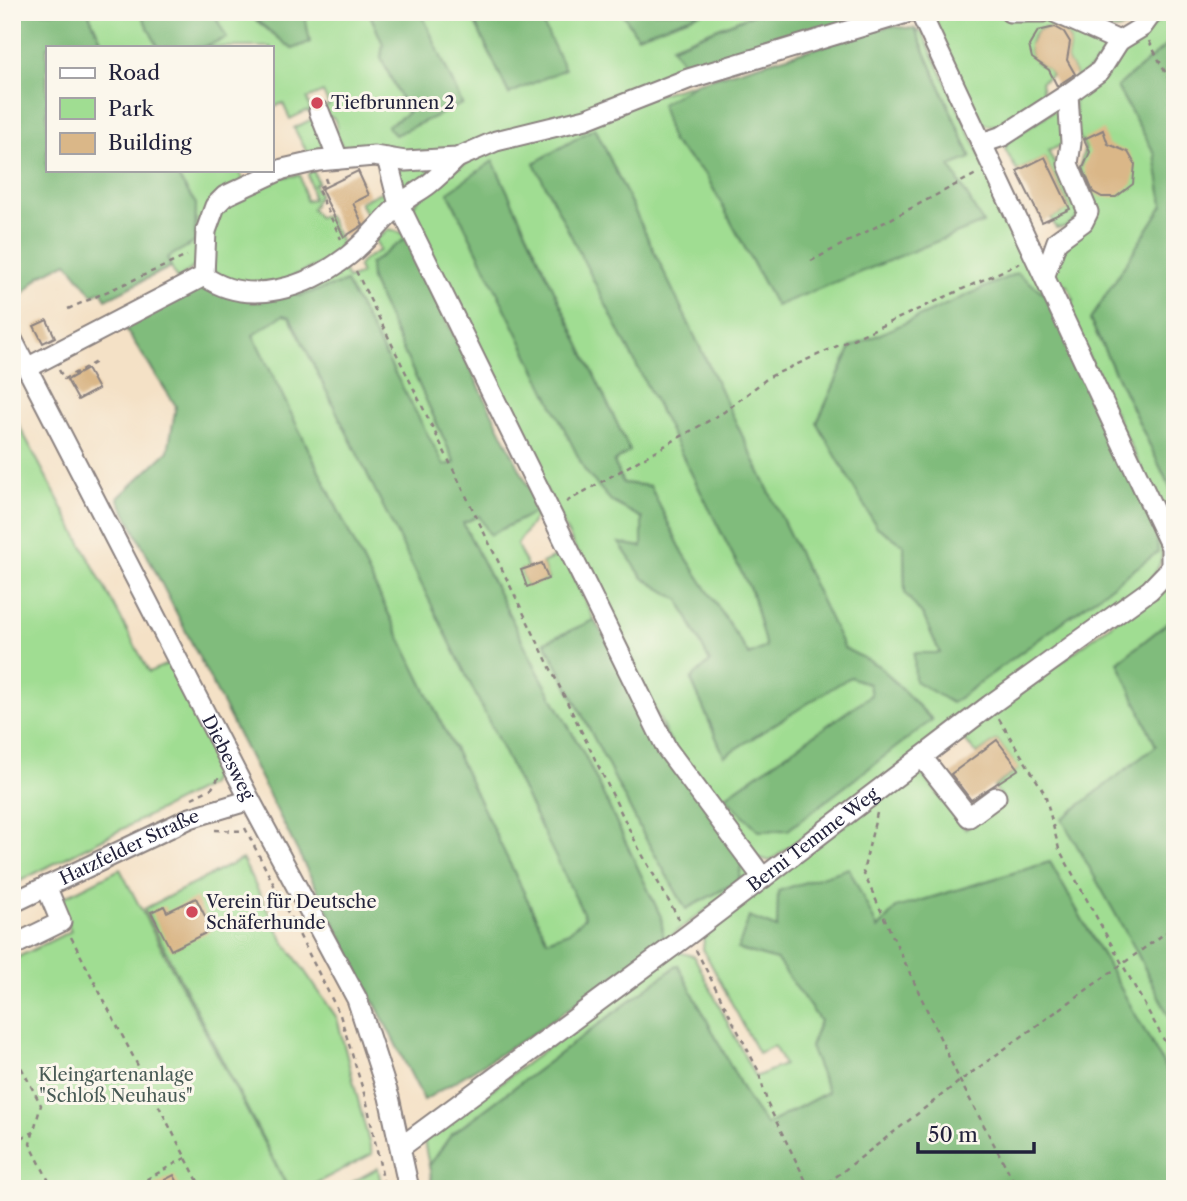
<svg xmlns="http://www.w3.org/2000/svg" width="1187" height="1201" font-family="'Libre Caslon Text',serif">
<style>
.green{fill:#a0dd92;stroke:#618066;stroke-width:2;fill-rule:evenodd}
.forest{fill:#80bc7c;stroke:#516f5c;stroke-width:2;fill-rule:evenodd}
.building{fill:#dab788}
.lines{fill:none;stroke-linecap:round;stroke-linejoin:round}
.minor-casing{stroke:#8b8280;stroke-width:23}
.path{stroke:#8b8280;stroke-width:2.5;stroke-dasharray:5 5;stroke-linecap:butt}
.minor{stroke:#fff;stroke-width:19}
.poi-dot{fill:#d1495b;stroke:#fbf7ec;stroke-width:2.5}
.labels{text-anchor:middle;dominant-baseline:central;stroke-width:6;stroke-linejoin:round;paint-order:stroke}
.poi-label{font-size:18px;fill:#22223b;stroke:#fbf7ec;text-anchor:start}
.street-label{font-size:18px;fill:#22223b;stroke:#fbf7ec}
.park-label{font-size:18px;fill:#485a55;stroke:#fbf7ec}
</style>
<rect width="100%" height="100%" fill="#fbf7ec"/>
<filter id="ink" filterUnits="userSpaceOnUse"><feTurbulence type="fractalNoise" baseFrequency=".0143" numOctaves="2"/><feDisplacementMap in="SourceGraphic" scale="14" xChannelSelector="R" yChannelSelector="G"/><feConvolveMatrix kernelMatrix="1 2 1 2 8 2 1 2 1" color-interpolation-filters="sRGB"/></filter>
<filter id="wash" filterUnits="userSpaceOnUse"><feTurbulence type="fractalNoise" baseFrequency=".00686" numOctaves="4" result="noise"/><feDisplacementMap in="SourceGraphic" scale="28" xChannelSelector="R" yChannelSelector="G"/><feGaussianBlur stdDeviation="1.57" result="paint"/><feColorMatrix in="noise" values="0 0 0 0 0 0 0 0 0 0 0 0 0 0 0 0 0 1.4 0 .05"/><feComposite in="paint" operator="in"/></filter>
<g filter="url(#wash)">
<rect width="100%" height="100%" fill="#f4e1c6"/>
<path class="green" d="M88,12H140L158,47H104Z
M213,12H246L293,49L310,42L304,12H369L383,44L381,58L408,113L462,104L421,12H470L509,94L537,12H622L637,36L704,12H759L672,46L689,72L590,112L445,153L343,149L335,132L337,126L334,118L327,116L323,108L329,105L323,92L307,99L311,113L306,111L290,119L283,103L271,108V47H202L226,38Z
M951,12H978L1014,19L1060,16L1102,41L1105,56L1062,92L1058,87L1077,77L1067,60L1070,42C1064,28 1052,24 1038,31C1024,44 1029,63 1048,68L1051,75L1041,82L1045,103C1019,120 1010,134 977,122L929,15Z
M1160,12H1175V38L1117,87L1155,154L1163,205L1090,320L1175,498V540L1064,305L1074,300L1067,285L1057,289C1047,261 1068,243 1087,227L1078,173L1085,148L1076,131L1074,99L1127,42L1161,20Z
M915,29L923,34L1046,295L876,526L904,545L905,593L924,617L940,653L915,681L1156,524C1165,552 1166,558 1149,583L770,861L755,857L675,751L410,213C431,152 637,102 699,82L672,142L706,175L776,306L950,165L971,157ZM595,128L844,649L879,666L932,719L725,797L871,695L869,684L850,676L724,755L691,680L710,662L679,600L643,578L620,544L643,547V518L612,502L449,193L493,162L630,451L614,462L623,483L650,486L682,551L749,655L766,647L752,593L535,163Z
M1059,107L1067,143L1048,151L1081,215L1065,227L1056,228L1051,218L1070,208L1045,158L1017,171L1005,149L1007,142Z
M314,118L326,144L322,157L308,154L294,128Z
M443,163L406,192L397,169Z
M173,170H239L244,182L221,194L195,266L177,280L167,258L195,242L196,204Z
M313,170L318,182L314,185L319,195L312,209L318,217L328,216L341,242L336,257L269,287L221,282L207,260L217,216L224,212L221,205L271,178L300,175L306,201L313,199L308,174Z
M387,189V203L372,226L360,202Z
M389,229L409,235L432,278L371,280L455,463L444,466L346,282L299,296L288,290L342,266L348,279L361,274L358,267L362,261L380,250L375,240Z
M283,314L290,317L586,917L569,932L547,940L253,335Z
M12,412L149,672L170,663L215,761L217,773L209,785L12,885Z
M540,510L517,545L528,568L521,570L527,586L548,579L542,563L563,553L594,620L545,642L642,832L686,909L739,881L742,859L748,874L742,883L664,941L661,917L585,756L538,672L463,523L479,515Z
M1165,584L1175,585V617L1118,662L1156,746L1134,947L1175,1028V1085L1050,862L896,908L878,929L777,928L738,949L777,960L820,1021L810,1047L828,1092L766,1125L749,1101L678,965L451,1135L429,1166L424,1141L675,951L694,956L755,1077L784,1065L774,1046L758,1053L703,949L705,931L915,771L922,774L965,829L1004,801L994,787L1018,769L997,740L977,754L964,740L966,733Z
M242,859L283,940L337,1018L372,1154L305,1189H289L144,909Z
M120,869L288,1189H12V960L71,931L58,900Z
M378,1168L382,1189H340Z"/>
<path class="forest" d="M12,12H88L104,47H47V170H173L196,204L195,242L167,258L171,267L106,299L101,291L93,295L67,262L40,276L18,300L12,289Z
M140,12H213L227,38L202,47H158Z
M246,12H304L310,42L292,49Z
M369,12H421L462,104L395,135L387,126L408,113L381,58L383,44Z
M470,12H537L565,69L509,94Z
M622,12H704L637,36Z
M759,12H883L689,72L672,47Z
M1071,12H1131L1137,22C1108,39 1098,26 1071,12Z
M890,26L915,29L971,158L950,166L983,223L776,306L706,175L672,142L661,104L699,82Z
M1175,38V498L1090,320L1163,205L1155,154L1117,87Z
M595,128L844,648L879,666L932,720L788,830L759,831L725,797L871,695L869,684L850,677L724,756L691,679L710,662L679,600L643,578L619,543L642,547V518L612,502L585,471L448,192L493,161L630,451L614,462L623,483L650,486L682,551L749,655L766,647L752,593L534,163Z
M406,238L540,510L490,535L479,516L463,523L538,672L585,756L661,917L664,941L533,1034L424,1100L118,498L168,451L176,406L123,325L195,284L288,290L299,296L346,282L444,465L455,463L371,280L370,264ZM283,315L290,317L585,917L569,932L547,940L253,335Z
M1017,273L1046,295L1156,524L1158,552L952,703L915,681L914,653H940L924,617L905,593L904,545L876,526L817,423L851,347Z
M1175,617V1028L1134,947L1062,819L1156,746L1118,662Z
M594,620L742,859L739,881L686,909L642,832L545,642Z
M1050,862L1175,1085V1189H433L429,1166L451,1135L678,965L749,1101L766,1125L828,1092L810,1047L820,1021L777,960L738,949L749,917L777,928L778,891L849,868L878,929L896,908Z"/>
<g id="blocks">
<path class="building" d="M1055,27L1064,32L1070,42L1067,60L1075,74L1057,86L1049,70L1032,58L1029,46L1038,31Z
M1103,130L1108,144L1128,152L1135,164L1133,184L1116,197H1102L1093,192L1083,168L1090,152L1084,139Z
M1045,157L1070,209L1042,222L1017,171Z
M358,171L369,195L353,203L363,225L344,237L321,189Z
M47,320L55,337L43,343L34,326Z
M87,369L98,389L78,400L67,380Z
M542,563L548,579L527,587L521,570Z
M997,740L1019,769L971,800L951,774Z
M196,898L212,930L171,950L151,912L164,906L167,912Z
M174,1175L181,1189H147Z"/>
</g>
</g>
<g filter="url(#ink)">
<use href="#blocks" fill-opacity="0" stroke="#8b8280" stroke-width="2"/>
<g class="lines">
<g class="minor-casing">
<g id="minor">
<path d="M920,12L1171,547V567"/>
<path d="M1010,12H1042"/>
<path d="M1119,41L1142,27L1153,12"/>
<path d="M319,111L338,159"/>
<path d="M982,143L1003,136L1068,94"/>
<path d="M387,158L399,205L667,749L763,878"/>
<path d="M1045,275L1057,241L1083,222L1088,212L1068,164L1071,143L1068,94L1100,71L1119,41L1054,12"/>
<path d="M204,276C249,308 308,287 348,256C367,241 381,222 398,206C407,197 419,192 429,184C439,176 448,167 457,158"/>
<path id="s1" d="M12,339L250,800L357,999L389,1097L409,1189"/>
<path d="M27,368L204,276L206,231L215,206L225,196L283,169L318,161L374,156L405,161L457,158L496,141L586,119L688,79L910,12"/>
<path d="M922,757L969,817L996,797"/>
<path id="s2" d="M12,903L190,818L250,800"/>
<path d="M12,946L61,922L46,886"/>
<path id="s3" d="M401,1147L688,935L990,705L1150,590L1175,564"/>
</g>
</g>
<path class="path" d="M1149,41L1175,91
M325,178L327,184L317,188L341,239
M811,261L978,173
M356,271L639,849L679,919
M68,309L187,256
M59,370L64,379L96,362
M566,502L724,412L769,377L1020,263
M999,719L1045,794L1059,849L1175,1060
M192,798L212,788L219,777
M877,813L863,872L960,1081L1018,1189
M245,828L340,1015L367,1103L385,1189
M215,830L245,831
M71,937L202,1189
M696,950L758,1070L768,1105L810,1189
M12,1050L41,1105L30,1144L53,1189
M12,1142L34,1132
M129,1189L187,1157
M820,1189L960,1081L1175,926"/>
<use href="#minor" class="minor"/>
</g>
</g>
<g class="poi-dot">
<circle cx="317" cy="103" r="7"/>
<circle cx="192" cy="912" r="7"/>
</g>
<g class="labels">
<g class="poi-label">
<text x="331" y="103">Tiefbrunnen 2</text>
<text x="206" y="902">Verein für Deutsche<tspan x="206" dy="21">Schäferhunde</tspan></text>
</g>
<g class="street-label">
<text stroke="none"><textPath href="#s1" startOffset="471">Diebesweg</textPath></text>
<text stroke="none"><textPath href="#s3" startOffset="514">Berni Temme Weg</textPath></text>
<text stroke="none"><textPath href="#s2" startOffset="130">Hatzfelder Straße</textPath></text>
</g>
<g class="park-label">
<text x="116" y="1075">Kleingartenanlage<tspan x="116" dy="21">"Schloß Neuhaus"</tspan></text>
</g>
</g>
<rect width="1187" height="1201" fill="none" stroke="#fbf7ec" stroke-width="42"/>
<rect x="46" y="46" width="228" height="126" fill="#fbf7ec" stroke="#a4a2a5" stroke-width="2"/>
<rect x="60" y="68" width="35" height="10" fill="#ffffff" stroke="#a4a2a5" stroke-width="2"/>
<text x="108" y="80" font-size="21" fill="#22223b">Road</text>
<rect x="60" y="98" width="35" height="21" fill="#a0dd92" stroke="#a4a2a5" stroke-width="2"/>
<text x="108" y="116" font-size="21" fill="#22223b">Park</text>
<rect x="60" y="133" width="35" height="21" fill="#dab788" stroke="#a4a2a5" stroke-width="2"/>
<text x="108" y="150" font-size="21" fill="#22223b">Building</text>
<path d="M918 1142v10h116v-10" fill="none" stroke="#22223b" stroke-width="3.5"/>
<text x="928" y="1142" font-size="21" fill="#22223b" stroke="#fbf7ec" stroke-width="5" paint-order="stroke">50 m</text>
</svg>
